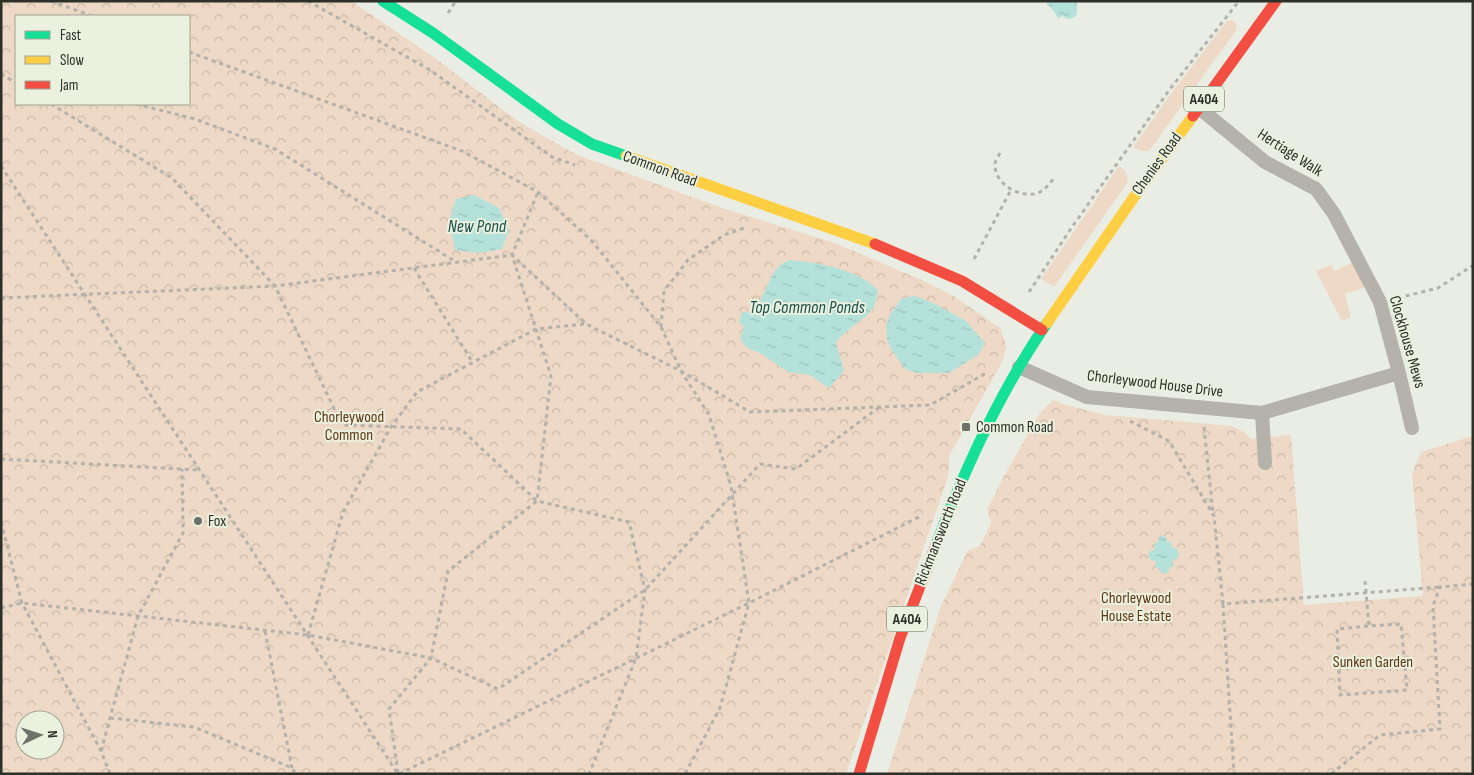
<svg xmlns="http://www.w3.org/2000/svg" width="1474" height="775" font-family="'Sofia Sans Condensed',sans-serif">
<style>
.green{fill:#edd9c5}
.park{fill:url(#park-crowns);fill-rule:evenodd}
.water{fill:url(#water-ripples)}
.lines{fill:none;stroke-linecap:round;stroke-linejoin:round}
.path{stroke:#b3b2ac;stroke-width:3;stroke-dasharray:4 4;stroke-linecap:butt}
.lane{stroke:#b4b2aa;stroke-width:14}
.fast{stroke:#16e098;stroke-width:11}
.slow{stroke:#ffcf43;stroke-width:11}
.jam{stroke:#f24e42;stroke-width:11}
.poi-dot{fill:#6f726a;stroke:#ebf1df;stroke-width:2}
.labels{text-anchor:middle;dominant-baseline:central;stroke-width:4;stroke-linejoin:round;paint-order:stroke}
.shield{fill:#ebf1df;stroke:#666960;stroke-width:1}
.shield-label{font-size:15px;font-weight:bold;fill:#2d2f29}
.street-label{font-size:16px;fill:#2d2f29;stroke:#ebf1df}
.park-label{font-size:16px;fill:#603712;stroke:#ebf1df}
.poi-label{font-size:16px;fill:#2d2f29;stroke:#ebf1df;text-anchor:start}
.water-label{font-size:18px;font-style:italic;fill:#1a514d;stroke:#ebf1df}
</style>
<defs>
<pattern id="park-crowns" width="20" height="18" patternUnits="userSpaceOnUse" patternTransform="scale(1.25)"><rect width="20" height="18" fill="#edd9c5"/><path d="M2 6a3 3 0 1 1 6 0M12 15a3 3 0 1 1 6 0" fill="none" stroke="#ccbba9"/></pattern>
<pattern id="water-ripples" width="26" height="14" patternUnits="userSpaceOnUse" patternTransform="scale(1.25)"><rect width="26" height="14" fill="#b4e2da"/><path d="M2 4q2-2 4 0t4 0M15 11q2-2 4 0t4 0" fill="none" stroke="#9bc2bb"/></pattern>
</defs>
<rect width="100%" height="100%" fill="#eaede3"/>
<path class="green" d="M1230,20L1235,22L1237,27L1235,32L1149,151H1142L1133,147L1173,91L1227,21Z
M1119,166C1126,171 1127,174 1128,182L1054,287L1041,279Z
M1352,263L1366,287L1345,294L1351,317L1342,321L1316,271L1331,265L1335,271Z"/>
<path class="park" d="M1,1H351L435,58L519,122L575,154L722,208L835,243L926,282L955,297L1000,328L1005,342L1006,349L1002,362L949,456V470L947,480L846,774H1ZM16,16H189V104H16ZM25,720H55V750H25Z
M1053,400L1062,404L1106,415L1231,426L1244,432L1251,439L1291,435L1304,605L1423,596L1412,474L1421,452L1473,436V774H887L941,606L968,550L979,547L992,522L988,515V508L1003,478L1040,413Z"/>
<path class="water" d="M1047,1H1077V14L1074,18L1067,19L1063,16L1058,18L1053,10L1047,4Z
M474,195L499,208L509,230L502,249L478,253L455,250L449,220L456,199Z
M789,260C819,263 856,268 878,290C877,295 876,301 874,306C865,322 845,328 836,343L844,371L829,388L810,375L788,372L760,353L747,348L740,339L744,327L739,321L742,312L754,313C762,301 770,275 778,267C781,264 785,262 789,260Z
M915,296L935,304L966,321L985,343L978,355L949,373H917L905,369L893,352L887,340L886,325L891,313L901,299Z
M1162,535L1167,538V542H1171L1172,548H1176L1179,554L1178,558L1173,560V567H1169V571L1165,574L1160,572V568H1156V561H1152L1148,556L1151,550H1155L1154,543H1158V538Z"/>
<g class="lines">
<path class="path" d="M51,1L92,16
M308,1L430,70L552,157L575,165
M448,13L456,1
M189,52L462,151L538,192L592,241L661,327L681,371L709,415L731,486L749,603L720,708L685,774
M1,74L16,83
M51,104L172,178L275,286L342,425L461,429L537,501L629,522L645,590L636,658L589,774
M136,104L195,119L275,149L456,262
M1000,153C998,157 995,161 995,164C994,184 1020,199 1038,193C1045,190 1050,183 1055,177
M1,166L398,774
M974,259L1011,190
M414,268L473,363
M1029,292L1072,227L1170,89L1239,1
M1,298L275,286L512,255L586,324L681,371L750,412L930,405L988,372
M1398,298L1438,288L1472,266L1473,269
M661,327L664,291L688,260L724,235L747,227
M1130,421L1169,441L1214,516L1223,604L1440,587
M1204,427L1213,513
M1,459L199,470
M1,522L22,603L101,751L110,774
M1365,581L1369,626L1401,624L1407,690L1340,695L1337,629L1369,626
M1223,604L1234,774
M1,608L22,603L308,635L431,658L498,689L645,590L760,464L796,469L878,408
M265,631L292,768
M308,635L343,512L391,427L417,392L536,329L585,324
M110,718L194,727L292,768L296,774
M101,751L138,616L183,533L182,469
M398,773L389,709L431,658L448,571L537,501L551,376L512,255L538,192
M399,774L749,603L919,517
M1331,774L1380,735L1440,729L1433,606L1440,587L1473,584"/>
<path class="lane" d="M1198,107L1265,162L1316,189L1334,214L1380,302L1399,373L1412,428
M1019,367L1087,397L1262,413L1399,373
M1262,413L1265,463"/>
<path class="fast" d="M383,1L433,33L558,124L592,144L626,156
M936,545C965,468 1000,391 1047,323"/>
<path class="slow" d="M626,156L875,244
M1047,323L1134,197L1193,116"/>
<path class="jam" d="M1193,116L1276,1
M875,244L962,281L1042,330
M859,774L900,638L936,545"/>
</g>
<g class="poi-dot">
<rect x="961" y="422" width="10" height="10" rx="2.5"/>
<circle cx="198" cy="521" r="5"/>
</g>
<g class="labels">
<g class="shield">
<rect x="1184" y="86.5" width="40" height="25" rx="4"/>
<rect x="887" y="606.5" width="40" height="25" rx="4"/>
</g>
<g class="shield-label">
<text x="1204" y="99">A404</text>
<text x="907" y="619">A404</text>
</g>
<g class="street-label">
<text transform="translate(1290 153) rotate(33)">Hertiage Walk</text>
<text transform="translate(1157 164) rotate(-54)">Chenies Road</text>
<text transform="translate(660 169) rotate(20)">Common Road</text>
<text transform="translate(1407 342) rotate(74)">Clockhouse Mews</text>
<text transform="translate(1155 384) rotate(7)">Chorleywood House Drive</text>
<text transform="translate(941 532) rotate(-68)">Rickmansworth Road</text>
</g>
<g class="park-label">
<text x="349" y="417">Chorleywood<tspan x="349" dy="18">Common</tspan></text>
<text x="1136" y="598">Chorleywood<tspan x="1136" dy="18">House Estate</tspan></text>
<text x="1373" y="662">Sunken Garden</text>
</g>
<g class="poi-label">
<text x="976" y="427">Common Road</text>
<text x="208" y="521">Fox</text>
</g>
<g class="water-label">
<text x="477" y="226">New Pond</text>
<text x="807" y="307">Top Common Ponds</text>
</g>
</g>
<rect width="1474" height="775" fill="none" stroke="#2d2f29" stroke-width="5"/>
<rect x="15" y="15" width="175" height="90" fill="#ebf1df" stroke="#9fa396"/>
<rect x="25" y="31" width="25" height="8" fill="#16e098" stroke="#9fa396"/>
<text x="60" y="40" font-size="15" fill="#2d2f29">Fast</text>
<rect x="25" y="56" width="25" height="8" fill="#ffcf43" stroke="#9fa396"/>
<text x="60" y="65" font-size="15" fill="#2d2f29">Slow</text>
<rect x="25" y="81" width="25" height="8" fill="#f24e42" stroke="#9fa396"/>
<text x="60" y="90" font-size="15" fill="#2d2f29">Jam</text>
<g transform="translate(40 735) rotate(86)"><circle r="24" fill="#ebf1df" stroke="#9fa396"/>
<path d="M0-4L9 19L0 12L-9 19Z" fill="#6f726a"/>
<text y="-8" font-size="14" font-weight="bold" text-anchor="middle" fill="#2d2f29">N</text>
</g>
</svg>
